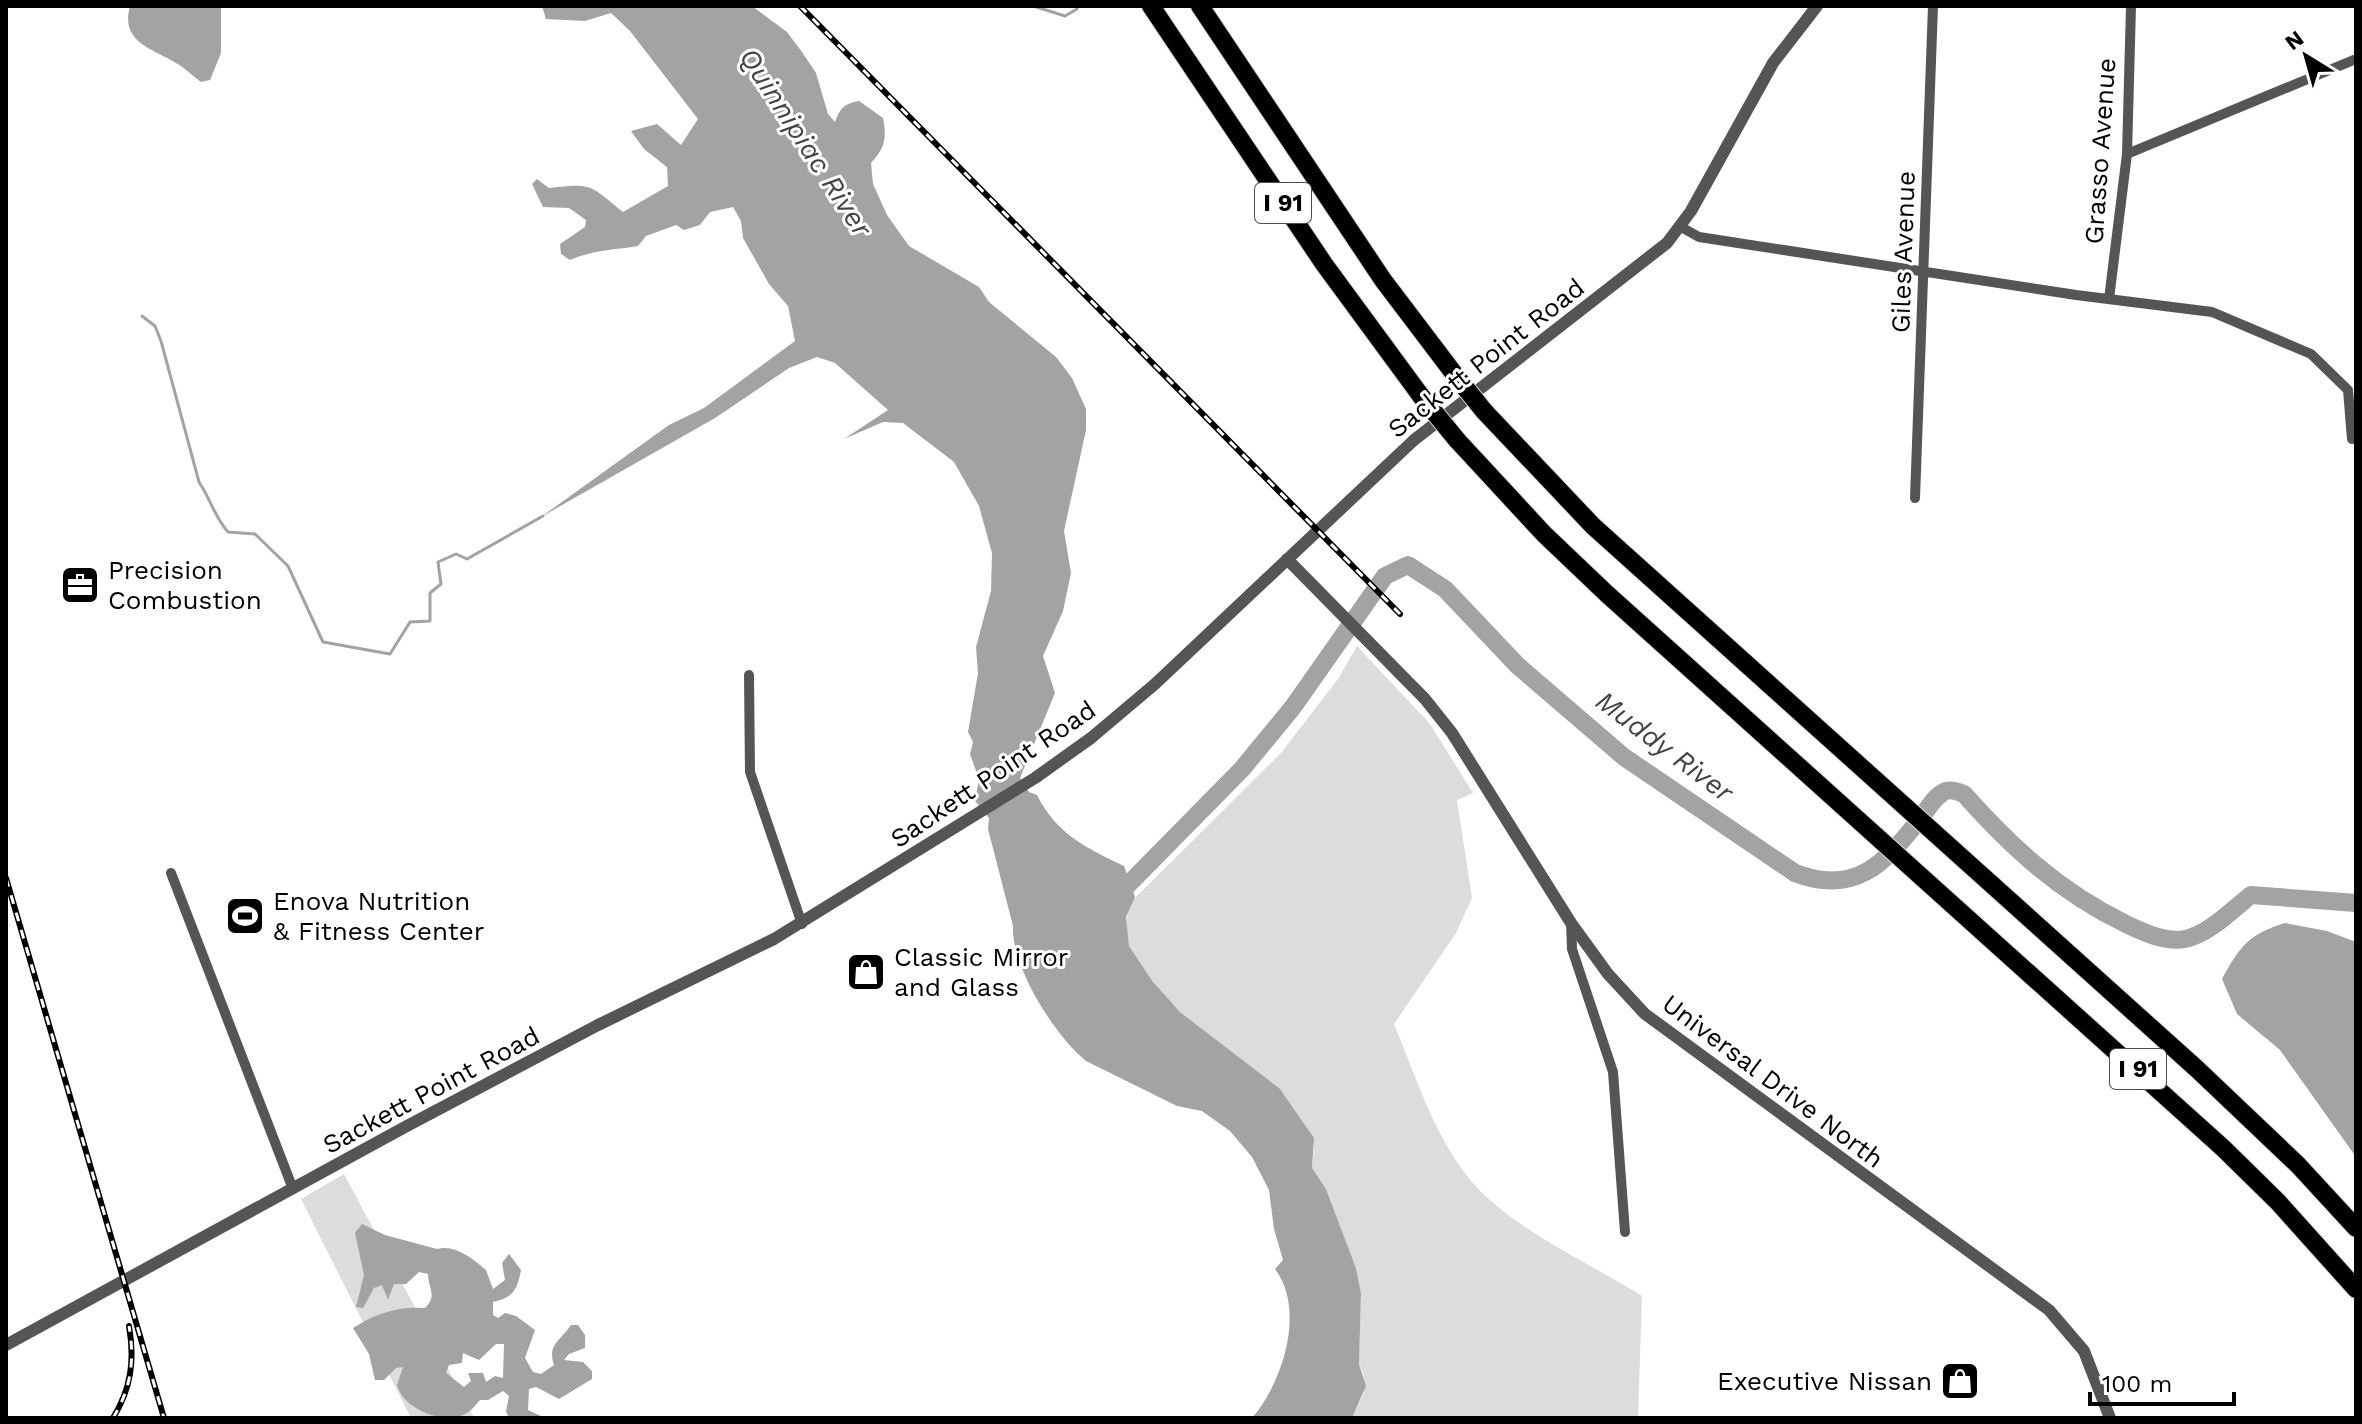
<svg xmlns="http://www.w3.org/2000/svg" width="2362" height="1424" font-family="'Work Sans',sans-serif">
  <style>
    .green { fill: #dcdcdc }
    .water { fill: #a3a3a3; fill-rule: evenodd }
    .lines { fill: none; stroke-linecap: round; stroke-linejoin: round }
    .stream { stroke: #a3a3a3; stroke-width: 3 }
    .river { stroke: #a3a3a3; stroke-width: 18 }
    .motorway-casing { stroke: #dbdbdb; stroke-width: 20 }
    .minor { stroke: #555; stroke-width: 10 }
    .tertiary { stroke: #555; stroke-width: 12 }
    .motorway { stroke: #000; stroke-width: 18 }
    .rail-casing { stroke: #000; stroke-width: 6 }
    .rail { stroke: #fff; stroke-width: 3; stroke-dasharray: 9; stroke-linecap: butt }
    .motorway-bridge-casing { stroke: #dbdbdb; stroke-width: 20; stroke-linecap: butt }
    .motorway-bridge { stroke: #000; stroke-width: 18 }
    .labels { text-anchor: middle; stroke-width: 6; stroke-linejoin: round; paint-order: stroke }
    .shield { fill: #fff; stroke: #4c4c4c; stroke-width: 2 }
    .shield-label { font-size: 24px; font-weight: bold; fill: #000 }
    .street-label { font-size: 26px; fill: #000; stroke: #fff }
    .poi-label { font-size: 26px; fill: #000; stroke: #fff; text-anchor: start }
    .water-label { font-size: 28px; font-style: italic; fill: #444; stroke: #fff }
  </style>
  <rect width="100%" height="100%" fill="#fff"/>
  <path class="green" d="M 1357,646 L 1430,724 L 1473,793 L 1457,800 L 1472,898 L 1456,933 L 1394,1024 C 1419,1084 1440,1157 1491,1201 C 1533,1238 1594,1266 1642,1296 L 1638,1418 L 1352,1418 L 1364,1393 L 1364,1376 L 1359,1364 L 1361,1293 L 1356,1268 L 1326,1189 L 1312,1168 L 1314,1148 L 1309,1131 L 1282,1092 L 1180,1012 L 1157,988 L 1129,946 L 1126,924 L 1129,905 L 1138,895 L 1281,753 L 1338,679 Z
    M 344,1174 L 474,1418 L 411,1418 L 301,1199 Z"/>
  <path class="water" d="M 130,6 L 221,6 L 221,53 L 210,80 L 201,82 C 193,76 185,68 176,63 C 151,48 120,42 130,6 Z
    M 542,6 L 752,6 L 787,32 L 802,52 L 816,73 L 828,114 L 835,122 C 840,109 843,104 859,101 L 883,118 C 887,138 885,148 871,163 L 873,184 L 887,215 L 909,246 L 979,287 L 989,302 L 1056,357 L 1072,378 L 1086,409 L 1086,430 L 1064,531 L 1071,573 L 1063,611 L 1043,656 L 1055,693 L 1020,778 L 1029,792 L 1037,795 C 1057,835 1087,848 1124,866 L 1135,897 L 1126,917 L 1129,946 L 1153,982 L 1180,1012 L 1280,1089 L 1314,1138 L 1312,1168 L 1326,1189 L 1356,1268 L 1361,1293 L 1359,1364 L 1366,1386 L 1352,1418 L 1252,1418 C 1283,1382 1306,1310 1275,1269 L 1283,1260 L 1274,1229 L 1269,1190 L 1252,1157 L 1230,1131 L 1202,1111 L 1177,1106 L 1086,1061 C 1055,1036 1011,967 1013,926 L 988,829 L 989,818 L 975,801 L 979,779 L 970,754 L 973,742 L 968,732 L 978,673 L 976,647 L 991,591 L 992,553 L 979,506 L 954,462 L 903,423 L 883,422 L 844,439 L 888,410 L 835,363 L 817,357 L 789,368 L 715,418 L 541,517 L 669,425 L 704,408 L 795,341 L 788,306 L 769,284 L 743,238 L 741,221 L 733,207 L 710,212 L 700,225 L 684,230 L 676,225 L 646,236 L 638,246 C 613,250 593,250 570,260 L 561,254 L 560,244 L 585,227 L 586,220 L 569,208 L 543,207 L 532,184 L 537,179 L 549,188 C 592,183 589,184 623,212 L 668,186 L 667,167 L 644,149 L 631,131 L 657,124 L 681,145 L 698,119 L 630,31 L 611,13 L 585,21 L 546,19 Z
    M 2285,923 L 2327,931 L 2356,942 L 2356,1157 L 2280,1050 L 2237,1014 L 2222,979 C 2240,946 2249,934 2285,923 Z
    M 362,1224 L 385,1235 L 437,1249 C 455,1244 473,1259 486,1270 L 493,1289 L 505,1280 L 502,1263 L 509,1254 L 521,1270 C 517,1291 513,1297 493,1302 L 493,1315 L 498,1318 L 505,1313 L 516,1316 L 535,1330 L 525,1358 L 533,1372 L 541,1374 L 554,1365 C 547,1345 560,1341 571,1325 L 578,1325 L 585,1335 L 585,1348 L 569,1354 L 564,1360 L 583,1362 L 592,1371 L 592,1379 L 559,1399 L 536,1387 L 529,1389 L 528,1410 L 545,1418 L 509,1418 L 506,1411 L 509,1396 L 503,1391 L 488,1400 L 480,1400 C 473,1408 470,1413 460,1416 C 442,1423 404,1410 397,1385 L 403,1367 L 396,1368 L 384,1380 L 375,1380 L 369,1354 L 353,1328 C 376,1313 399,1306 425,1308 C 438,1295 428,1289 428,1274 L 419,1272 L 406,1284 L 394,1284 L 388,1300 L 382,1285 L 374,1288 L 363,1308 L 356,1307 L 364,1275 L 355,1233 ZM 496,1344 L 504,1344 L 503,1378 L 495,1376 L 486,1382 L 483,1373 L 468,1373 L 471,1381 L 464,1387 L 446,1373 L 449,1365 L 462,1363 L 463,1353 L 479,1360 Z"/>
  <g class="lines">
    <path class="stream" d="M 1033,6 L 1065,16 L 1077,9 L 1076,6
      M 142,316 L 155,326 L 161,341 L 199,482 C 211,500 214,516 228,532 L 255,534 L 288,566 L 323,642 L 390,654 L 410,622 L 430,621 L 430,593 L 441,584 L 438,562 L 456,554 L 467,559 L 543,516"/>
    <path class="river" d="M 1115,898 L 1242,769 L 1293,707 L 1385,576 L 1408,565 L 1445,589 L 1518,666 L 1624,757 L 1795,873 C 1855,896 1884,864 1920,819 C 1927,810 1935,795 1946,791 C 1951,789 1959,792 1964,794 C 2012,848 2060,892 2126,924 C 2143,932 2166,943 2185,939 C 2209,934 2232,910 2251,895 L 2356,903"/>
    <defs>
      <path id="motorway" d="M 1151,6 L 1324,264 L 1421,396
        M 1200,6 L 1383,280 L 1455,375
        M 1484,411 L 1593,526 L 2197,1069 L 2298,1165 L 2356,1228
        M 1457,440 L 1544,534 L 1607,594 L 2223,1148 L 2278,1202 L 2356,1289"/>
    </defs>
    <use href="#motorway" class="motorway-casing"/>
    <path class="minor" d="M 2127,154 L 2356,59
      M 1681,227 L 1699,237 L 2076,295 L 2212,312 L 2311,354 L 2348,390 L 2352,439
      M 2109,299 L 2127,154 L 2131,6
      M 1915,498 L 1933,6
      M 749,675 L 750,772 L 802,924
      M 171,873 L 293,1189
      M 1571,923 L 1572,949 L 1613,1072 L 1625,1232"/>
    <path class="tertiary" d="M 1287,559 L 1425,699 L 1452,733 L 1571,923 L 1608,974 L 1645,1014 L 2049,1310 L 2084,1351 L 2110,1418
      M 6,1345 L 405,1127 L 598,1025 L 774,939 L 1035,778 L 1091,738 L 1155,684 L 1414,440 L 1667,243 L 1691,211 L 1773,63 L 1817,6"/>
    <use href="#motorway" class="motorway"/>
    <defs>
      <path id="rail" d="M 800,6 L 1400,614
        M 6,878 L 164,1418
        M 113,1418 C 131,1389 135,1360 129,1326"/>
    </defs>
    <use href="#rail" class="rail-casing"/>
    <use href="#rail" class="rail"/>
    <defs>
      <path id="motorway-bridge" d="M 1455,375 L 1484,411
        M 1421,396 L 1457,440"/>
    </defs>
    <use href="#motorway-bridge" class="motorway-bridge-casing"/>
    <use href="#motorway-bridge" class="motorway-bridge"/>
  </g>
  <defs>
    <symbol id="office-square" viewBox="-11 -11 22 22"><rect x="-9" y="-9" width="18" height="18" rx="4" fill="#000" stroke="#fff"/><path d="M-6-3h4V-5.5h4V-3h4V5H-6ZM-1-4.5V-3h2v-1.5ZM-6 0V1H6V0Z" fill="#fff"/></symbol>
    <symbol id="stadium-square" viewBox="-11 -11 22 22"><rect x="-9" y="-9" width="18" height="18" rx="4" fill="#000" stroke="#fff"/><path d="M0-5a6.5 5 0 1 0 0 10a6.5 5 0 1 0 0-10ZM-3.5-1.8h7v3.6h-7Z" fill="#fff"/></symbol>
    <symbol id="shop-square" viewBox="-11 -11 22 22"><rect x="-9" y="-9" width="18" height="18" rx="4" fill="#000" stroke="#fff"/><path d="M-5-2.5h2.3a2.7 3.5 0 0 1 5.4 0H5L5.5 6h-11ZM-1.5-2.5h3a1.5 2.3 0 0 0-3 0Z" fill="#fff"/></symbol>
  </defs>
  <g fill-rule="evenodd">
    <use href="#office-square" x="58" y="563" width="44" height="44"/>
    <use href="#stadium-square" x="223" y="894" width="44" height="44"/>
    <use href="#shop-square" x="844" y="950" width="44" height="44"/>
    <use href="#shop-square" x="1938" y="1359" width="44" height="44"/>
  </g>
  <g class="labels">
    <g class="shield">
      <rect x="1255" y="183" width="56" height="40" rx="6"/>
      <rect x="2110" y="1049" width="56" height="40" rx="6"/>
    </g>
    <g class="shield-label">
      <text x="1283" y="211">I 91</text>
      <text x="2138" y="1077">I 91</text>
    </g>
    <g class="street-label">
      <text transform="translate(2100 151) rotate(-86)" y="9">Grasso Avenue</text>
      <text transform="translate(1903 252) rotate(-88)" y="9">Giles Avenue</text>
      <text transform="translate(1486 358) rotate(-38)" y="9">Sackett Point Road</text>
      <text transform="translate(993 774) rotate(-34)" y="9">Sackett Point Road</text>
      <text transform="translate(1773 1081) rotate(37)" y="9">Universal Drive North</text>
      <text transform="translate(431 1090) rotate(-28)" y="9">Sackett Point Road</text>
    </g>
    <g class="poi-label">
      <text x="108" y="579">Precision<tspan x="108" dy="30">Combustion</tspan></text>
      <text x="273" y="910">Enova Nutrition<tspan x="273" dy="30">&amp; Fitness Center</tspan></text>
      <text x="894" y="966">Classic Mirror<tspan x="894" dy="30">and Glass</tspan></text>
      <text x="1932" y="1390" text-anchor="end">Executive Nissan</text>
    </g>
    <g class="water-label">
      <text transform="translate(806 142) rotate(57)" y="10">Quinnipiac River</text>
      <text transform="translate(1665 746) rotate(37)" y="10">Muddy River</text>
    </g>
  </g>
  <rect width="2362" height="1424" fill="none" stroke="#000000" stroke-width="16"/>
  <g transform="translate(2306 56) rotate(323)" stroke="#ffffff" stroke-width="6" paint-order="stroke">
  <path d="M0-6L14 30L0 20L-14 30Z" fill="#000000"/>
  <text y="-12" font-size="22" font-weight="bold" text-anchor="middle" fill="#000000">N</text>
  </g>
  <path d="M2090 1392v12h144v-12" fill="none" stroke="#000000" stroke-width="4"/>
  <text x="2102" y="1392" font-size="24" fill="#000000" stroke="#ffffff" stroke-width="6" paint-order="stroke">100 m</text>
</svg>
